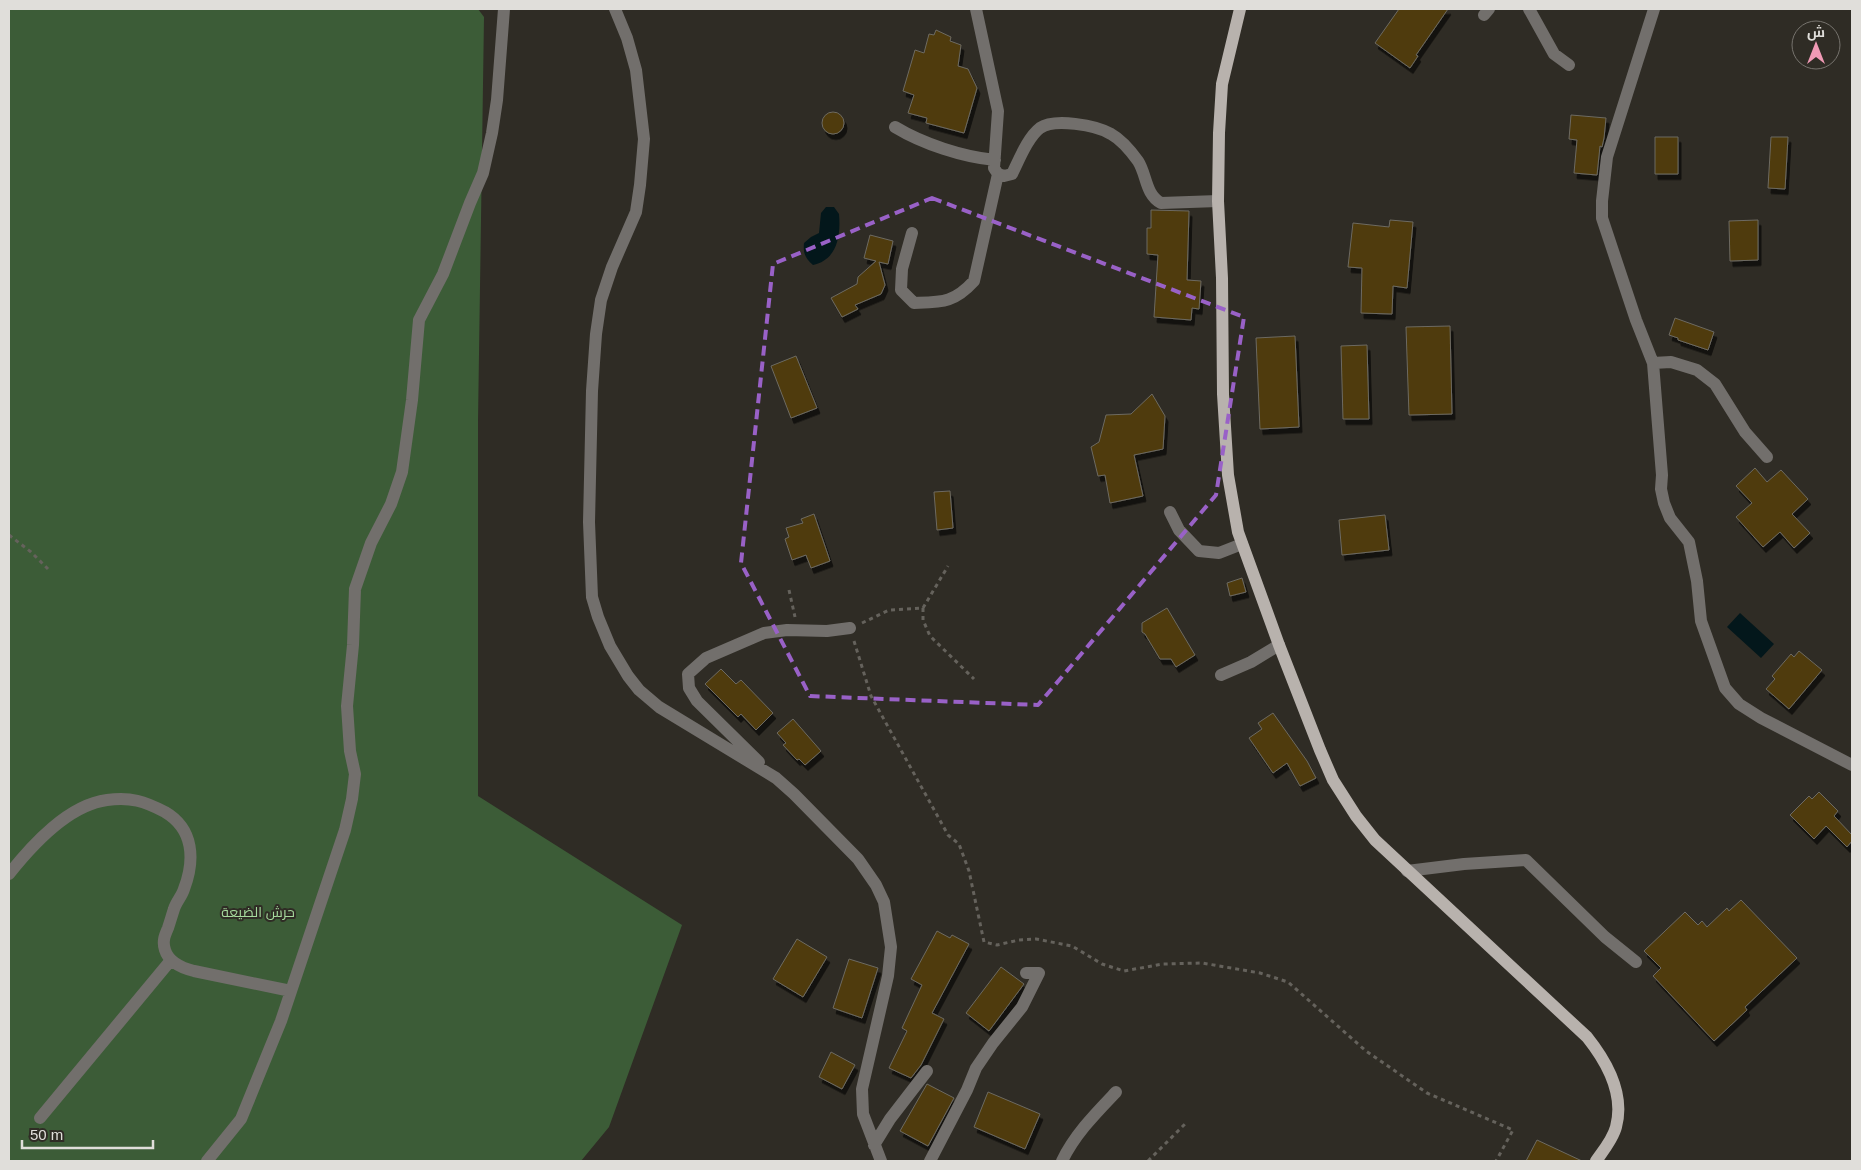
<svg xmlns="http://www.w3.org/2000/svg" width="1861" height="1170" font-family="Helvetica,Cairo,sans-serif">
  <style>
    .forest { fill: #3c5c37 }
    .water { fill: #03171b }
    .building { fill: #4f3b09; stroke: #6d6a62; filter: url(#shadow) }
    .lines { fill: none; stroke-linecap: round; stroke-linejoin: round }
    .path { stroke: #65625c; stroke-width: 3; stroke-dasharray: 4 4; stroke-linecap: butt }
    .minor { stroke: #726f6c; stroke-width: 12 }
    .major { stroke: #b8b2ad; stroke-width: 12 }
    .marked { fill: none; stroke: #9961c7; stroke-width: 4; stroke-dasharray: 10 6; stroke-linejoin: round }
    .labels { text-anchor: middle; stroke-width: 4; stroke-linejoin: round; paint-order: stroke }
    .park-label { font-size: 14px; fill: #a6da9d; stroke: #2f2c25 }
  </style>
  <defs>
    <filter id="shadow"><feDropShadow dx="3" dy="5.5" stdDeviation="0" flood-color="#0009"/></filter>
  </defs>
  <rect width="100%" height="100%" fill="#2f2c25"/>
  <path class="forest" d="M 9,9 L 478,9 L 484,17 L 478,422 L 478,796 L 682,925 L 609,1127 L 581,1161 L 9,1161 Z"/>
  <path class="water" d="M 826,207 L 834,207 L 839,214 C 841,236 837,260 813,265 C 805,258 803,253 804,243 L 811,237 L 819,233 L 821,213 Z
    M 1740,613 L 1774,644 L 1761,658 L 1727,627 Z"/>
  <path class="building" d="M 1399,9 L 1448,9 L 1416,55 L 1418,56 L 1410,68 L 1375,43 Z
    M 936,30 L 951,37 L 950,41 L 961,45 L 958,66 L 968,69 L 977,88 L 964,133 L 926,123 L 927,118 L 908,113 L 914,95 L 903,91 L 915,50 L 924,53 L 929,34 L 934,35 Z
    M822 123a11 11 0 1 1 22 0a11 11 0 1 1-22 0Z
    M 1571,115 L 1606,118 L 1604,138 L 1602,147 L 1600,146 L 1597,175 L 1574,173 L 1577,140 L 1569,139 Z
    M 1655,137 L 1678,137 L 1678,174 L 1655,174 Z
    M 1771,137 L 1788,137 L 1785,189 L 1768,188 Z
    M 1151,210 L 1189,211 L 1187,280 L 1201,281 L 1199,309 L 1192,308 L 1191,320 L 1154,317 L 1158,255 L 1147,254 L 1147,228 L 1151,228 Z
    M 1390,220 L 1413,222 L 1407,288 L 1393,286 L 1392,314 L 1361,313 L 1362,268 L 1348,267 L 1353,223 L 1389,227 Z
    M 1758,220 L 1758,260 L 1730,261 L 1729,221 Z
    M 870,235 L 893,241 L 888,264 L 879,262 L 885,285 L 881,294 L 855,305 L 858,309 L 842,317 L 831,298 L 857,284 L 858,277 L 876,261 L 864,258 Z
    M 1675,318 L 1714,332 L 1708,350 L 1678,340 L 1678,338 L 1669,335 Z
    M 1450,326 L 1452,414 L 1409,415 L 1406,327 Z
    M 1295,336 L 1299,427 L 1260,429 L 1256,338 Z
    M 1367,345 L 1369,419 L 1343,419 L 1341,346 Z
    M 796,356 L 817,408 L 791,418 L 771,366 Z
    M 1152,394 L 1165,416 L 1163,449 L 1134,455 L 1143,496 L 1110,503 L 1105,475 L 1098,476 L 1091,447 L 1099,442 L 1106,415 L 1131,414 Z
    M 1755,468 L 1767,482 L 1781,470 L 1808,499 L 1792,514 L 1810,533 L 1794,548 L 1780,532 L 1763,547 L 1736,517 L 1752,503 L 1736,486 Z
    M 950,491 L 953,528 L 937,530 L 934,492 Z
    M 814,514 L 830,561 L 811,568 L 806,555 L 792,560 L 785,539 L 789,537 L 786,528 L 803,523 L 801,519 Z
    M 1385,515 L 1389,550 L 1342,555 L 1339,520 Z
    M 1242,578 L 1246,592 L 1230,596 L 1227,583 Z
    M 1167,608 L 1195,655 L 1176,667 L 1171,659 L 1160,659 L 1145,634 L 1142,632 L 1142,623 Z
    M 1799,651 L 1822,670 L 1789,709 L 1766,689 L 1775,679 L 1772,676 L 1791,654 L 1794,657 Z
    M 721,669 L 736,684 L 741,680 L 773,713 L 756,730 L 741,714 L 738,717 L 705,684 Z
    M 1273,713 L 1307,761 L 1316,778 L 1300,786 L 1287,763 L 1273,773 L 1249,738 L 1262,729 L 1258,723 Z
    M 793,719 L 821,751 L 805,765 L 799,759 L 797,760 L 783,745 L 786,743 L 777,733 Z
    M 1819,792 L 1838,811 L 1834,816 L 1852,835 L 1852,841 L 1847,847 L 1826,826 L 1814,839 L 1790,815 L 1809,796 L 1812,799 Z
    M 1741,900 L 1797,958 L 1745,1007 L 1747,1010 L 1714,1041 L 1653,976 L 1661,968 L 1644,951 L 1685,912 L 1698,925 L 1702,921 L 1707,927 L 1727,908 L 1729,911 Z
    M 937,931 L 950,938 L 952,935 L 969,944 L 932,1013 L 944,1019 L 921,1065 L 911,1078 L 889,1068 L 907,1031 L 902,1028 L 922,985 L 911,979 Z
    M 797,939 L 827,957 L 803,997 L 773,979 Z
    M 849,959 L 878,968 L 862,1018 L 833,1008 Z
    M 1001,967 L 1024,984 L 989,1031 L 966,1013 Z
    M 831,1052 L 855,1065 L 842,1089 L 819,1077 Z
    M 927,1084 L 954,1098 L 928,1146 L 900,1131 Z
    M 988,1092 L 1040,1114 L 1025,1149 L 974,1127 Z
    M 1537,1140 L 1582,1161 L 1526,1161 Z"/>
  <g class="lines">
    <path class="path" d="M 9,535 L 31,552 L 48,569
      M 789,590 L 795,617
      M 923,608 L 923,620 L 930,636 L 974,679
      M 862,623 L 889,610 L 923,608 L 948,566
      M 854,641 L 871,696 L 948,835 L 959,844 L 969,871 L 984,942 L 997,945 L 1019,940 L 1036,939 L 1072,946 L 1102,964 L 1124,971 L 1163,964 L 1202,963 L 1260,973 L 1288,982 L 1366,1051 L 1427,1093 L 1513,1130 L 1496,1161
      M 1148,1161 L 1185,1124"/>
    <path class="minor" d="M 615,9 L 627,38 L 636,70 L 644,139 L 640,185 L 636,212 L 612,267 L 601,300 L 596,334 L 592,391 L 589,522 L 592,597 L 598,617 L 610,646 L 628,676 L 639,690 L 659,707 L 776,778 L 794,794 L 858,859 L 876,885 L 884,902 L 891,947 L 888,976 L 862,1089 L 863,1114 L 881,1161
      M 976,9 L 998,111 L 994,168 L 998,174 L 1004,176 L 1012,174 C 1019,160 1028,137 1040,128 C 1054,118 1096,125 1111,134 C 1122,140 1130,150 1138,161 C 1147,175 1145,194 1161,203 L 1218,201
      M 1529,9 L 1554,54 L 1569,65
      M 1654,9 L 1607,157 L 1602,201 L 1602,218 L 1636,320 L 1653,363 L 1662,475 L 1661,489 L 1664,503 L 1670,518 L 1689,542 L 1697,581 L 1701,621 L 1725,688 L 1739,704 L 1761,718 L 1852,765
      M 1484,15 L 1489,9
      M 895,127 C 923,144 963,157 995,160
      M 912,233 L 902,269 L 901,290 L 914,303 C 942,302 954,303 974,281 L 998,174
      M 1653,363 L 1671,362 L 1697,370 L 1715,384 L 1745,432 L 1767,457
      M 1170,512 L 1179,530 L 1199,551 L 1219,553 L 1242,544
      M 1221,675 L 1251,662 L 1279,645
      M 759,762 L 697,701 L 689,688 L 688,674 L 706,658 L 764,633 L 787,630 L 827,631 L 850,628
      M 1407,871 L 1464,864 L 1526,860 L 1605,937 L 1636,962
      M 9,874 C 32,845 68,805 107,800 C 131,797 144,801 165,812 C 194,829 195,860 184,889 C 182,896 176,902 174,909 C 172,915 170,922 168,928 C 165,935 162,941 165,950 C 169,963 182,968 194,971 L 291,991
      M 40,1118 L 171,960
      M 874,1145 L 890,1119 L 927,1071
      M 207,1161 L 241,1119 L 281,1021 L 345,830 L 352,799 L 355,774 L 350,751 L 347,706 L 353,645 L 355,589 L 371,543 L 391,504 L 402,472 L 412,400 L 419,320 L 443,274 L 470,203 L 483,173 L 492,133 L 497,100 L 504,9
      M 930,1161 L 967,1090 L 976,1068 L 993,1043 L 1022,1007 L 1039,973 L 1026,973
      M 1062,1161 C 1075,1134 1096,1113 1116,1092"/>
    <path class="major" d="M 1240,9 L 1222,84 L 1219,133 L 1218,201 L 1222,278 L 1223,394 L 1228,475 L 1238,532 L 1279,645 L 1320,750 L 1333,780 L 1356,816 L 1375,840 L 1587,1037 C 1607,1062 1625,1094 1616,1127 C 1613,1139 1603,1151 1596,1161"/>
  </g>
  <path class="marked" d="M 932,198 L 1244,317 L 1216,495 L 1038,705 L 810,696 L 741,563 L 773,264 Z"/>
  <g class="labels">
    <g class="park-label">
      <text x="258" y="917">حرش الضيعة</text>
    </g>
  </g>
  <rect width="1861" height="1170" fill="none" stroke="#e0deda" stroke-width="20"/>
  <g transform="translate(1816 45)"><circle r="24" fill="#2f2c25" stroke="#76736d"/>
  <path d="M0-4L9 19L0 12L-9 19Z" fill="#f09ab5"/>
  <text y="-8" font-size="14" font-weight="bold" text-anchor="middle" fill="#e0deda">ش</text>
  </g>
  <path d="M22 1140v8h131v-8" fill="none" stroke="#e0deda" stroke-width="2.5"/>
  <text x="30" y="1140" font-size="15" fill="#e0deda" stroke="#2f2c25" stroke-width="4" paint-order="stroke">50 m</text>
</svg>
